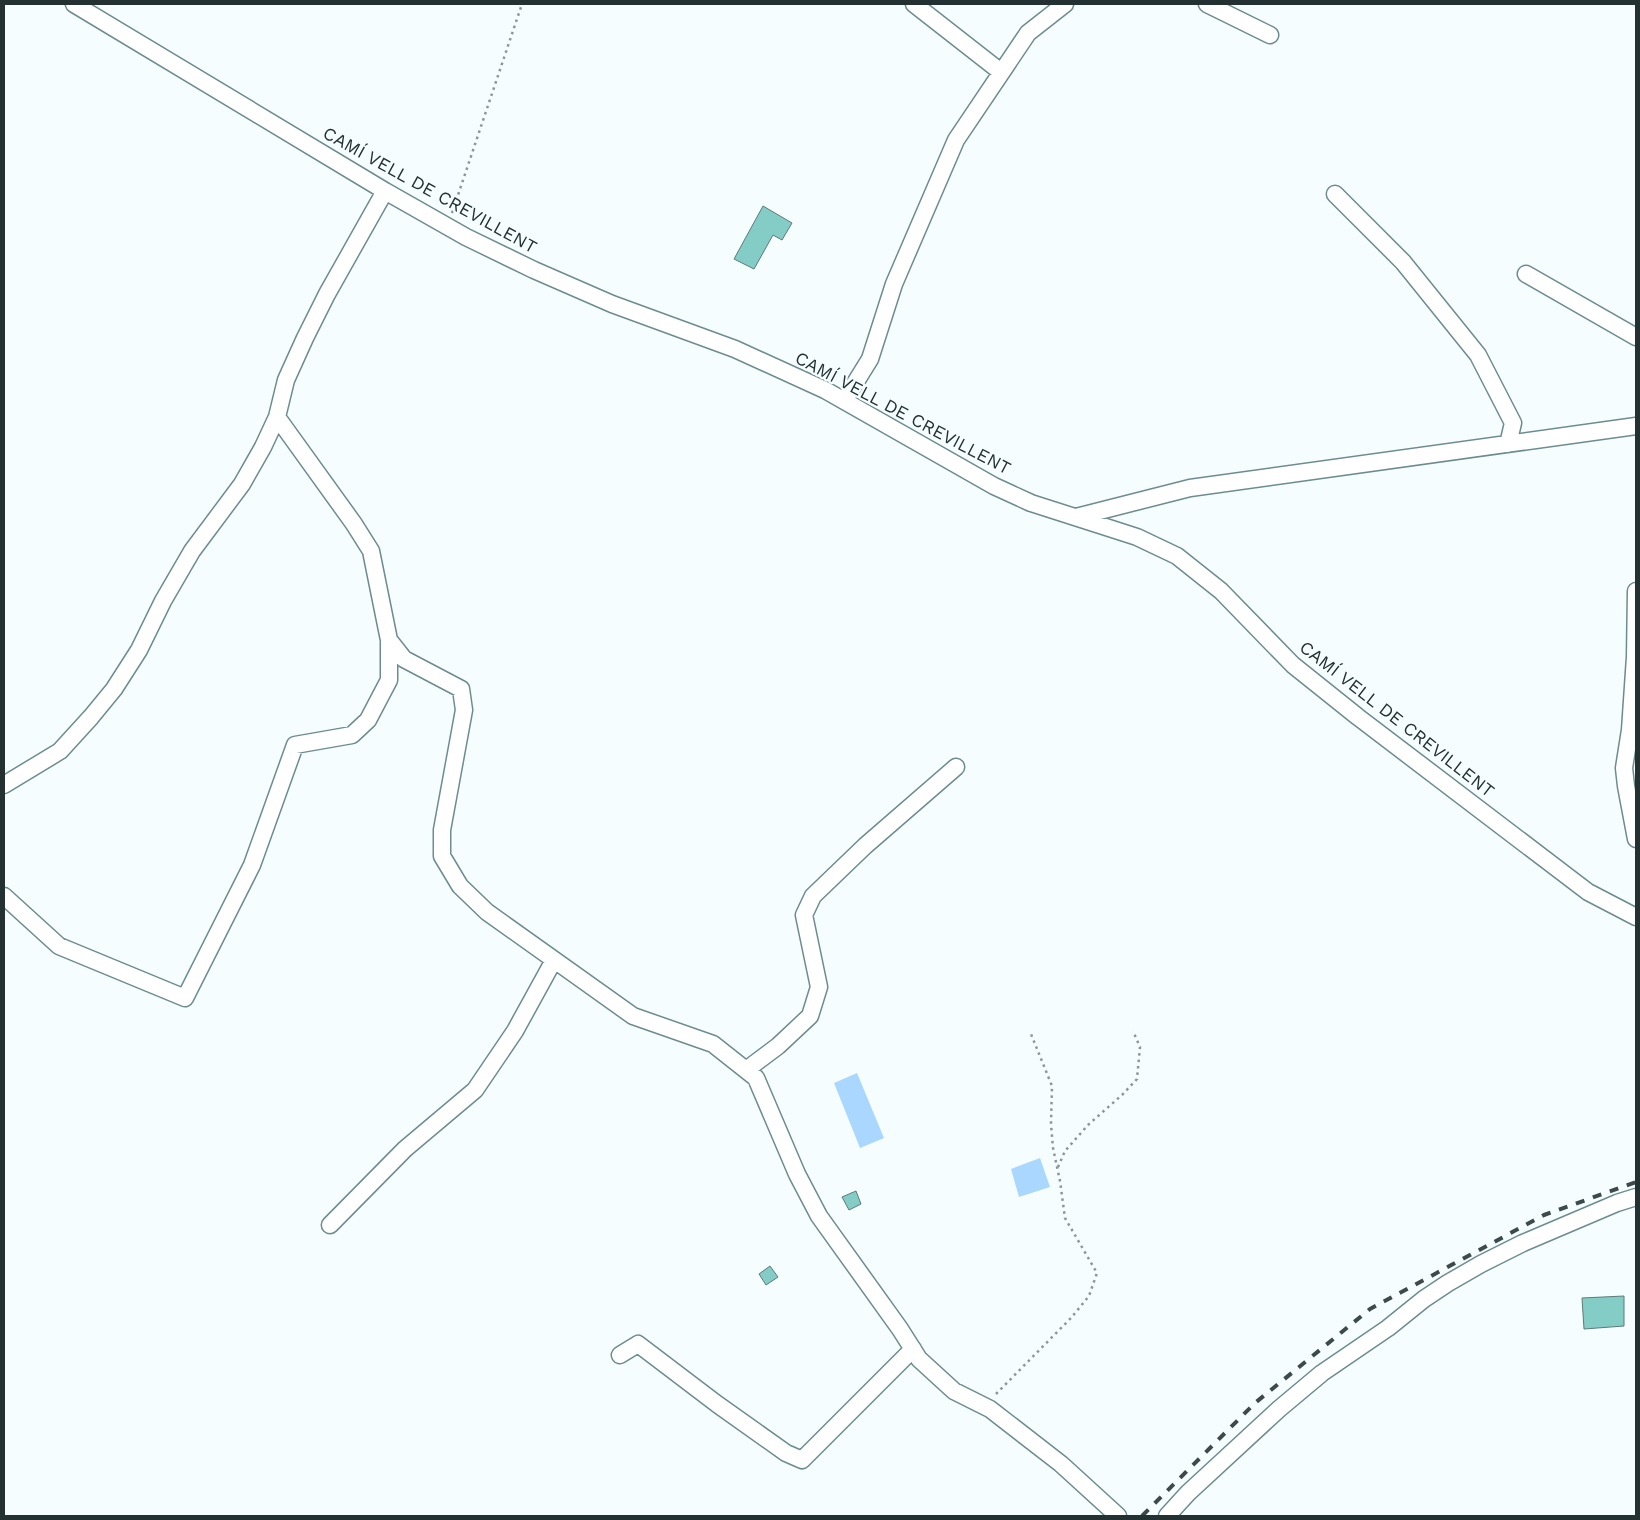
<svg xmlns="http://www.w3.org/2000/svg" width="1640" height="1520" font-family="'Work Sans',sans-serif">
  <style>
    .water { fill: #a9d7ff }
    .building { fill: #84cdc6; stroke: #5b7b78 }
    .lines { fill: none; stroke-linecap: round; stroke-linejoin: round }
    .street-casing { stroke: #6c8c91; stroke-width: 19 }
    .path { stroke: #8c9698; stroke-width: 2.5; stroke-dasharray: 2.5 4; stroke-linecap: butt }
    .street { stroke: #fff; stroke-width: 16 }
    .rail { stroke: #3c4a4b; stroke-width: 4; stroke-dasharray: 9 9; stroke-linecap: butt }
    .labels { text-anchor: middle; stroke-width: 4.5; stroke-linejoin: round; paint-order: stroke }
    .street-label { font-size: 18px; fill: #233133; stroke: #f6fdfe }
  </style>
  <rect width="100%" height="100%" fill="#f6fdfe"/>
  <path class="water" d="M 857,1073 L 884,1138 L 860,1148 L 834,1083 Z
    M 1040,1158 L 1050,1187 L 1019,1197 L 1011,1169 Z"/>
  <path class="building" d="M 763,206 L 792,223 L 782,240 L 773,235 L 754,269 L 734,259 Z
    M 856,1191 L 861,1204 L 849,1210 L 842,1197 Z
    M 770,1266 L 778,1277 L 766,1285 L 759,1274 Z
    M 1624,1296 L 1624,1326 L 1584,1329 L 1582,1298 Z"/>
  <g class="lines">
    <defs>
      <path id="street" d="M 74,4 L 385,191 L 466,237 L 534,270 L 612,304 L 735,349 L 825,390 L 994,486 L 1031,503 L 1137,537 L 1177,556 L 1221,591 L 1293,665 L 1358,717 L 1588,892 L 1636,917
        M 914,4 L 1001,72
        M 1207,4 L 1270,35
        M 1335,194 L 1403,262 L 1478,355 L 1513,423 L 1508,444
        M 1526,274 L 1636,337
        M 844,401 L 870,359 L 894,284 L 956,140 L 1028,33 L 1065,4
        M 277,417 L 354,524 L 371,551 L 389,640 L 404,659 L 461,689 L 464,710 L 442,830 L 442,856 L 460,886 L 487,912 L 633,1016 L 713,1044 L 756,1078 L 797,1174 L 819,1216 L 900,1329 L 919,1359 L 954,1391 L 990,1409 L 1061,1464 L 1118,1516
        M 1076,517 L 1190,488 L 1636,426
        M 1636,591 L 1635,657 L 1630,730 L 1624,768 L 1626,786 L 1636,839
        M 4,785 L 60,751 L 91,717 L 114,689 L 139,650 L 163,601 L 192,551 L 242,484 L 263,447 L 277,417 L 286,380 L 305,338 L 327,294 L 385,191
        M 4,896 L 59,946 L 185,998 L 252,865 L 295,745 L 352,735 L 368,720 L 389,680 L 389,640
        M 746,1070 L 778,1046 L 810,1016 L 819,987 L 804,915 L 813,896 L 865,846 L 956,767
        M 330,1225 L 405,1149 L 475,1090 L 515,1031 L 554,960
        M 620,1355 L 638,1344 L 717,1404 L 786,1453 L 802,1460 L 913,1349
        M 1167,1516 L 1188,1493 L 1279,1409 L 1322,1373 L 1388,1328 L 1424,1299 L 1448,1283 L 1481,1264 L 1523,1243 L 1617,1203 L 1636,1197"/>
    </defs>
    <use href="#street" class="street-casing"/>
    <path class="path" d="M 452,213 L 522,4
      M 1058,1167 L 1065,1151 L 1088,1125 L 1123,1094 L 1137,1079 L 1140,1047 L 1133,1031
      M 996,1394 L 1071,1318 L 1089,1296 L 1097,1273 L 1065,1218 L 1060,1181 L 1053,1148 L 1051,1124 L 1052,1086 L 1031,1034"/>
    <use href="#street" class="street"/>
    <path class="rail" d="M 1142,1516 L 1255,1403 L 1370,1309 L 1544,1215 L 1636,1182"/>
  </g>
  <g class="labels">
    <g class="street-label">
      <text transform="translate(430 190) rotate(29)" y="6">CAMÍ VELL DE CREVILLENT</text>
      <text transform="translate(903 413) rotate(28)" y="6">CAMÍ VELL DE CREVILLENT</text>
      <text transform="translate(1397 719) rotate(38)" y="6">CAMÍ VELL DE CREVILLENT</text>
    </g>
  </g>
  <rect width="1640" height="1520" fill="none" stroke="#233133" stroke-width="10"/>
</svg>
